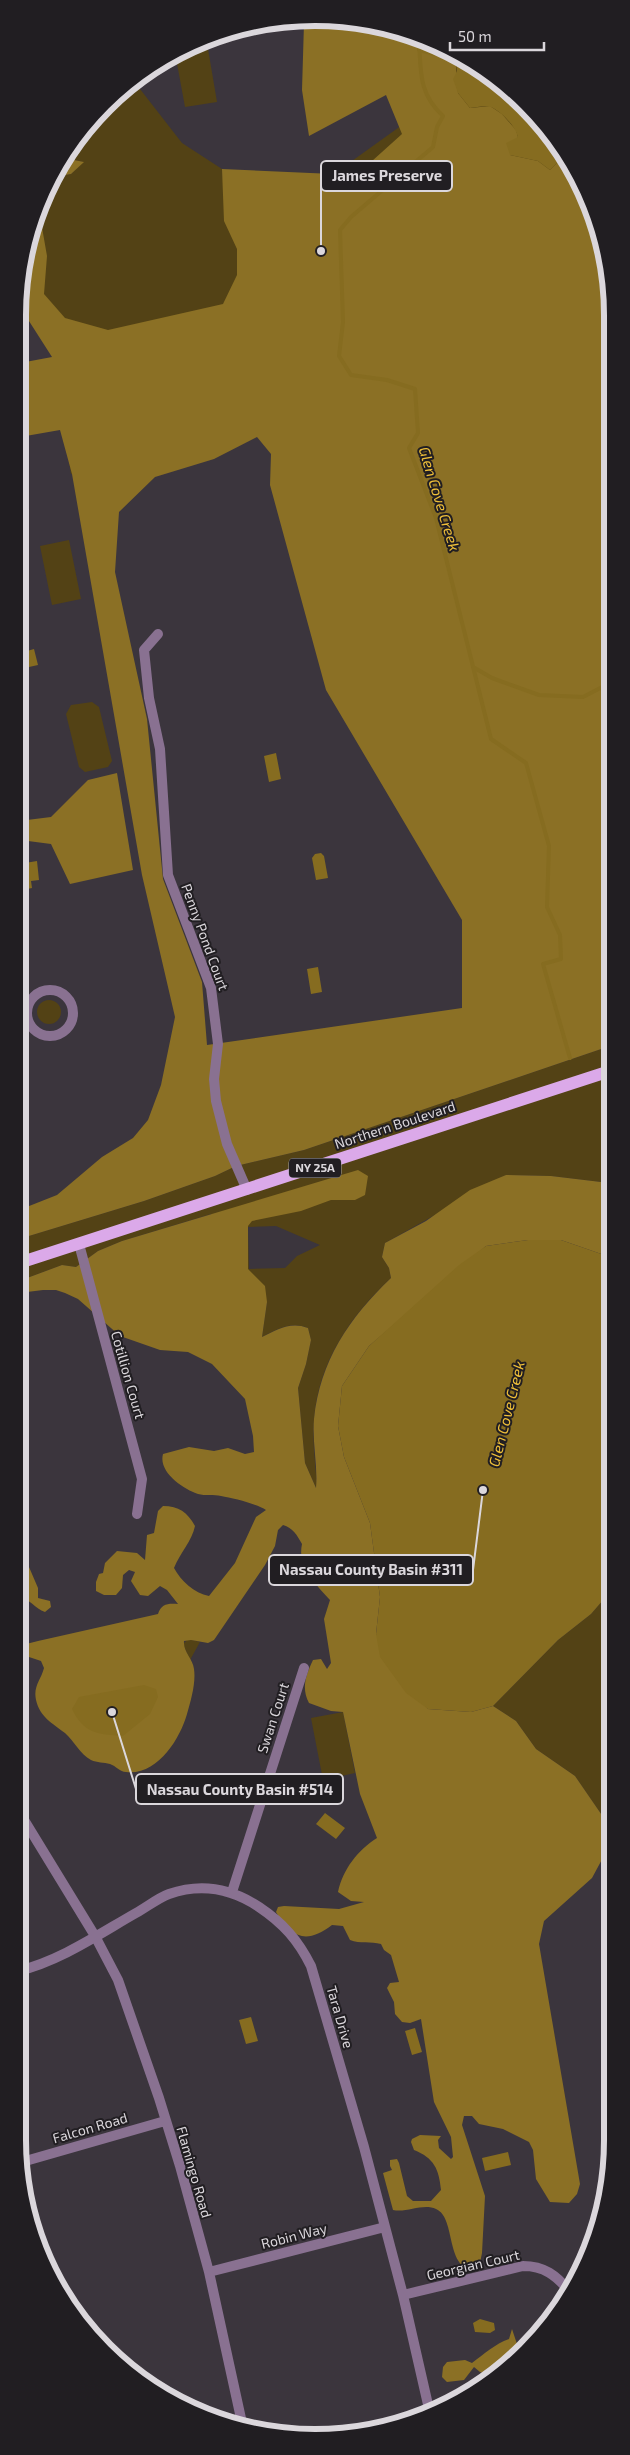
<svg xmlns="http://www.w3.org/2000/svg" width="630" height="2455" font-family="'Exo 2',sans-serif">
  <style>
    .green { fill: #534215; fill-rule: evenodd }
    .forest { fill: #8b7025; fill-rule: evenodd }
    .water { fill: #866c20 }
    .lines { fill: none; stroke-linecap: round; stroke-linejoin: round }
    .stream { stroke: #866c20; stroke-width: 4 }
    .street { stroke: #897191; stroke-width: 10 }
    .primary { stroke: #dba9e9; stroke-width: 12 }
    .labels { text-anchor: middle; stroke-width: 4; stroke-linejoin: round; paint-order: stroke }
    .shield { fill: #211e22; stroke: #a3a0a4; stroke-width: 1 }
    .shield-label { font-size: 12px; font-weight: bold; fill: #dbd7dc }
    .street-label { font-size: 14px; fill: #dbd7dc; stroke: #211e22 }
    .water-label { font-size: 15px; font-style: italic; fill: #eebf39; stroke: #211e22 }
    .rim { fill: none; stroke: #dbd7dc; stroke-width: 6 }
    .leader { fill: none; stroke: #dbd7dc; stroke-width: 2 }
    .callout-dot { fill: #dbd7dc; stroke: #211e22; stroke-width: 2 }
    .callout { fill: #211e22; stroke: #dbd7dc; stroke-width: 2 }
    .callout-label { font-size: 15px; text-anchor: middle; font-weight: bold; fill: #dbd7dc }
  </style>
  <rect width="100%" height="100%" fill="#3b353d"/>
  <path class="green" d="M 207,43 L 217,102 L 185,107 L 176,58 Z
    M 447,48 L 526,105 L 582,184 L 610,276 L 71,474 L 44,294 L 37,225 L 54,177 L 71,174 L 83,162 L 74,160 L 70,152 L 133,80 L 182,143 L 222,169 L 223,180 L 331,176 L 423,110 Z
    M 69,540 L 81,599 L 52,605 L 40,546 Z
    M 92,702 L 99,707 L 112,761 L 108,767 L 85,772 L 79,767 L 66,714 L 71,705 Z
    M37 1012a12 12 0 1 1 24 0a12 12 0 1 1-24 0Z
    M 610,1046 L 610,1187 L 601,1182 L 551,1176 L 506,1175 L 385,1243 L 382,1257 L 389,1268 L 391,1278 C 350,1316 318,1363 314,1420 C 312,1443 316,1467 317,1490 L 305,1463 L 298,1388 L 306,1364 L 311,1340 L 308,1328 C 291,1321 277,1329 262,1337 L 267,1302 L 239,1294 L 211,1214 L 122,1241 L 98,1251 L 76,1267 L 62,1265 L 19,1281 L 19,1239 L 144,1201 L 215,1176 L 236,1166 L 304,1150 ZM 276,1226 L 320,1245 L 297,1256 L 285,1268 L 249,1269 L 248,1227 Z
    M 608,1594 L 610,1823 L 608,1824 L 575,1776 L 536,1749 L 516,1721 L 493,1706 L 558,1640 L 591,1614 Z
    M 188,1639 L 200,1642 L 190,1660 L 183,1644 Z
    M 343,1712 L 355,1773 L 323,1780 L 311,1718 Z"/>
  <path class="forest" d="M 354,20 L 447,48 L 455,54 L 458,93 L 470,108 L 490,106 L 502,114 L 516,130 L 518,137 L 510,155 L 538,161 L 550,170 L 563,157 L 582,184 L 610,276 L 610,1046 L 304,1150 L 236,1166 L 215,1176 L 144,1201 L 19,1239 L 19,1210 L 57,1195 L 102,1157 L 133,1138 L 148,1120 L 161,1085 L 175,1017 L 142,875 L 72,474 L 60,430 L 20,437 L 20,363 L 52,357 L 20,307 L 20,276 L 40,216 L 47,256 L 44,294 L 65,318 L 108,330 L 223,304 L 237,275 L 237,249 L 224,221 L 222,169 L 333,174 L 352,179 L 402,134 L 386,95 L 309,136 L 302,90 L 304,23 ZM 257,437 L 271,454 L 270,485 L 326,690 L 462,920 L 462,1008 L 207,1045 L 202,982 L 163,879 L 147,719 L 115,572 L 119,512 L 155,477 L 214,459 Z
    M 70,152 L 74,160 L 84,162 L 71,174 L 54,177 L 58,166 Z
    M 117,773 L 133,870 L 70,884 L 51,844 L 28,841 L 19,845 L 19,821 L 51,817 L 88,780 Z
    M 358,1170 L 368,1176 L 365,1195 L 355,1200 L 331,1200 L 301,1211 L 252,1221 L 248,1226 L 248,1269 L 265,1286 L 267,1302 L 262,1337 C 277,1330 290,1321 308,1328 L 311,1340 L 306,1364 L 298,1388 L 305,1463 L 316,1488 C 318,1466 312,1442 314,1419 C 320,1361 349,1318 391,1278 L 389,1268 L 382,1257 L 385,1243 L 426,1221 L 470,1190 L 506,1175 L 551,1176 L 601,1182 L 610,1187 L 610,1257 L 561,1240 L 528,1240 L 486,1246 L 369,1346 L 342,1386 L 338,1426 L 344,1457 L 370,1523 L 380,1597 L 376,1634 L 428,1709 L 471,1712 L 493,1706 L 516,1721 L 536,1749 L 575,1776 L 608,1824 L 606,1852 L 592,1878 L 544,1921 L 539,1944 L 580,2184 L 577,2194 L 569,2203 L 550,2202 L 536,2179 L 533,2150 L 529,2142 L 503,2129 L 479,2124 L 472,2116 L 464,2116 L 462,2125 L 485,2196 L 482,2253 L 479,2268 L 477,2271 C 444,2271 457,2218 436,2209 C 423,2203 407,2213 393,2210 L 383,2173 L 392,2170 L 390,2166 L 390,2160 L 397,2159 L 399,2163 L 407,2196 L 413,2201 L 431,2201 L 441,2190 C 439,2169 434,2158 414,2150 L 411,2142 L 412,2139 L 420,2135 L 441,2136 L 438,2140 L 439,2148 L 451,2159 L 453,2157 L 451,2137 L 434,2102 L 421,2019 L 410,2023 L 402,2022 L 395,2014 L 394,2002 L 387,1988 L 390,1983 L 399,1982 L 391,1955 L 384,1950 L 381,1944 C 371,1941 360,1944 350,1940 L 343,1926 L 332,1925 C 307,1944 292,1939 276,1912 L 278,1907 L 284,1906 L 339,1909 L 364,1902 L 351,1901 L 338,1892 C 343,1869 358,1850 377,1838 L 360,1794 L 343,1712 L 331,1711 L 309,1703 C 301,1688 306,1675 313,1660 L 321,1659 L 327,1669 L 331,1663 L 324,1619 L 330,1600 C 315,1583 297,1568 302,1544 C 297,1535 293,1528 283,1525 L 278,1530 L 275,1546 L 265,1565 L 214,1640 L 208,1643 L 191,1640 L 184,1641 C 183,1652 193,1659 194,1669 C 196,1683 191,1700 187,1714 C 180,1739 157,1776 126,1772 C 120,1772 116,1766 110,1764 C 104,1762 97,1763 91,1760 C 80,1754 74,1741 65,1733 C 52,1723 40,1717 36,1700 C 33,1686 41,1680 44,1668 L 41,1661 L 29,1657 L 24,1648 L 26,1644 L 38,1641 L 158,1614 C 161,1604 168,1603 178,1604 L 167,1590 L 160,1586 L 148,1596 L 140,1595 L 131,1581 L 135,1572 L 129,1570 L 123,1575 L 122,1588 L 116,1595 L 104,1595 L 96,1591 L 96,1582 L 99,1574 L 103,1573 L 105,1563 L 117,1551 L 137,1553 L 145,1560 L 147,1535 L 154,1533 L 158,1511 L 163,1506 C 179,1506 187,1512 195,1526 C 192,1541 180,1553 174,1568 C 181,1581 194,1593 209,1596 L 235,1563 L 256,1517 L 266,1510 C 257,1504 233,1498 221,1496 C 214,1494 205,1496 198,1494 C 183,1489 158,1472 163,1454 L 189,1447 L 214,1451 L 228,1448 L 245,1454 L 254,1452 L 253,1436 L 245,1399 L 212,1364 L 188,1352 L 160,1350 L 120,1336 L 78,1299 L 65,1293 L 56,1290 L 43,1290 L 19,1293 L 19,1281 L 62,1265 L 76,1267 L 98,1251 L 122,1241 Z
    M 18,1531 L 23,1553 L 38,1588 L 38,1598 L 50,1601 L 51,1607 L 45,1612 C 35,1609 30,1598 18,1597 Z
    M 512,2329 L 519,2350 L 496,2376 L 494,2377 L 480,2372 L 474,2367 L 464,2380 L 447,2382 L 442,2377 L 443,2367 L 447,2362 L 465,2360 L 472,2363 C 484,2354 495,2344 509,2339 Z"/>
  <path class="water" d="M 455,54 L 526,105 L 563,157 L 550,170 L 538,161 L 510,155 L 506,143 L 518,137 C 515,126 502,112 491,107 C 486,105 476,107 470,108 L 458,93 L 453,79 L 457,71 Z
    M 34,649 L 38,665 L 20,669 L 20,653 Z
    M 276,753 L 281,779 L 269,782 L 264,756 Z
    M 315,854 L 321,853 L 324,856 L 328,878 L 316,880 L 312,858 Z
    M 37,861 L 39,880 L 31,881 L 32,888 L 27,889 L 25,863 Z
    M 318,967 L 322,992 L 311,994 L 307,969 Z
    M 528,1240 L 561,1240 L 610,1257 L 610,1592 L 591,1614 L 558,1640 L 493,1706 L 471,1712 L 428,1709 L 406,1693 L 380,1657 L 376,1634 L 380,1597 L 370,1523 L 344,1457 L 338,1426 L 342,1386 L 369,1346 L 459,1265 L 486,1246 Z
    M 144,1685 L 156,1689 L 158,1697 L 150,1714 L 123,1736 C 98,1734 84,1734 72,1709 L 79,1697 Z
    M 325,1813 L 345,1828 L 336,1839 L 316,1824 Z
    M 251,2017 L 258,2041 L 246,2044 L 239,2020 Z
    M 415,2028 L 422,2052 L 412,2055 L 405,2031 Z
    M 508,2152 L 511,2165 L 485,2171 L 482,2158 Z
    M 480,2319 L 494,2323 L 495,2330 L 490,2333 L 475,2332 L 473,2323 Z"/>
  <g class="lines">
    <path class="stream" d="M 419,40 C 421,71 418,93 443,116 L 437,127 L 433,147 L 351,217 L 340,230 L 343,322 L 339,356 L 351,375 L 387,380 L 415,389 L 418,433 L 409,448 L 436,518 L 491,739 L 526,763 L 549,846 L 547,907 L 560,935 L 561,959 L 543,964 L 570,1058
      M 419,50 L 456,59
      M 473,667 L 492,678 L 539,695 L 583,697 L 610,683"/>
    <path class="street" d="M 158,634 L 144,650 L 149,698 L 160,749 L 168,875 L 211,988 L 218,1044 L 214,1079 L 216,1101 L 227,1144 L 247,1190
      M27 1013a23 23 0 1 1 46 0a23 23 0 1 1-46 0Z
      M 79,1244 L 142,1479 L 137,1514
      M 18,1810 L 95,1936 L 118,1980 L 159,2098 L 180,2166 L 209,2272 L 242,2423
      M 232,1892 L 304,1668
      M 18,1971 C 60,1961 99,1934 136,1913 C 147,1907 158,1898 169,1894 C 201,1883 232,1889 259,1907 C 283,1923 298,1940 311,1966 L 364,2147 L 403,2295 L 429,2409
      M 22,2162 L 165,2121
      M 38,2244 L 42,2257
      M 209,2272 L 385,2227
      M 403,2295 L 523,2266 C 544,2266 556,2275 570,2292"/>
    <path class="primary" d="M 19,1263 L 610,1071"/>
  </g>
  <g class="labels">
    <rect class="shield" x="289" y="1158.5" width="52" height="19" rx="4"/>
    <g class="shield-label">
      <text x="315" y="1172">NY 25A</text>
    </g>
    <g class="street-label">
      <text transform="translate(205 937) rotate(70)" y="5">Penny Pond Court</text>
      <text transform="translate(395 1125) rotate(-18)" y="5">Northern Boulevard</text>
      <text transform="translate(128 1375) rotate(74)" y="5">Cotillion Court</text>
      <text transform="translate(273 1718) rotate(-72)" y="5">Swan Court</text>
      <text transform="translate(340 2017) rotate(74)" y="5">Tara Drive</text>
      <text transform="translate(90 2128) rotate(-16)" y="5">Falcon Road</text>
      <text transform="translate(194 2172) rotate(74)" y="5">Flamingo Road</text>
      <text transform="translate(294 2236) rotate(-14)" y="5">Robin Way</text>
      <text transform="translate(473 2265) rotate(-13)" y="5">Georgian Court</text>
    </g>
    <g class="water-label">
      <text transform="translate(439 499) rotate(73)" y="5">Glen Cove Creek</text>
      <text transform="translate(507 1414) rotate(-76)" y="5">Glen Cove Creek</text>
    </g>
  </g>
  <path d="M0 0H630V2455H0ZM315 26H315A289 289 0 0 1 604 315V2140A289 289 0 0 1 315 2429H315A289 289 0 0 1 26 2140V315A289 289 0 0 1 315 26Z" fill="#211e22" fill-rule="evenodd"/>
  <path class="rim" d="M315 26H315A289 289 0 0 1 604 315V2140A289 289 0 0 1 315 2429H315A289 289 0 0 1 26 2140V315A289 289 0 0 1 315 26Z"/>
  <path class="leader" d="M321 251L321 176M483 1490L473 1570M112 1712L136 1789"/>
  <g class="callout-dot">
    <circle cx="321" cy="251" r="5"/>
    <circle cx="483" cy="1490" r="5"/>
    <circle cx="112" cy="1712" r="5"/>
  </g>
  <g class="callout">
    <rect x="321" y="161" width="131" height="30" rx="5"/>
    <rect x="269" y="1555" width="204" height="30" rx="5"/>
    <rect x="136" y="1774" width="207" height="30" rx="5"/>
  </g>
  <g class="callout-label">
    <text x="387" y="181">James Preserve</text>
    <text x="371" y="1575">Nassau County Basin #311</text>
    <text x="240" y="1795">Nassau County Basin #514</text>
  </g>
  <path d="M450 42v8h94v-8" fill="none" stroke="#dbd7dc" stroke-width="2.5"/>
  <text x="458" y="42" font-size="15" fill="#dbd7dc" stroke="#211e22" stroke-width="4" paint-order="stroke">50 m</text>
</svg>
